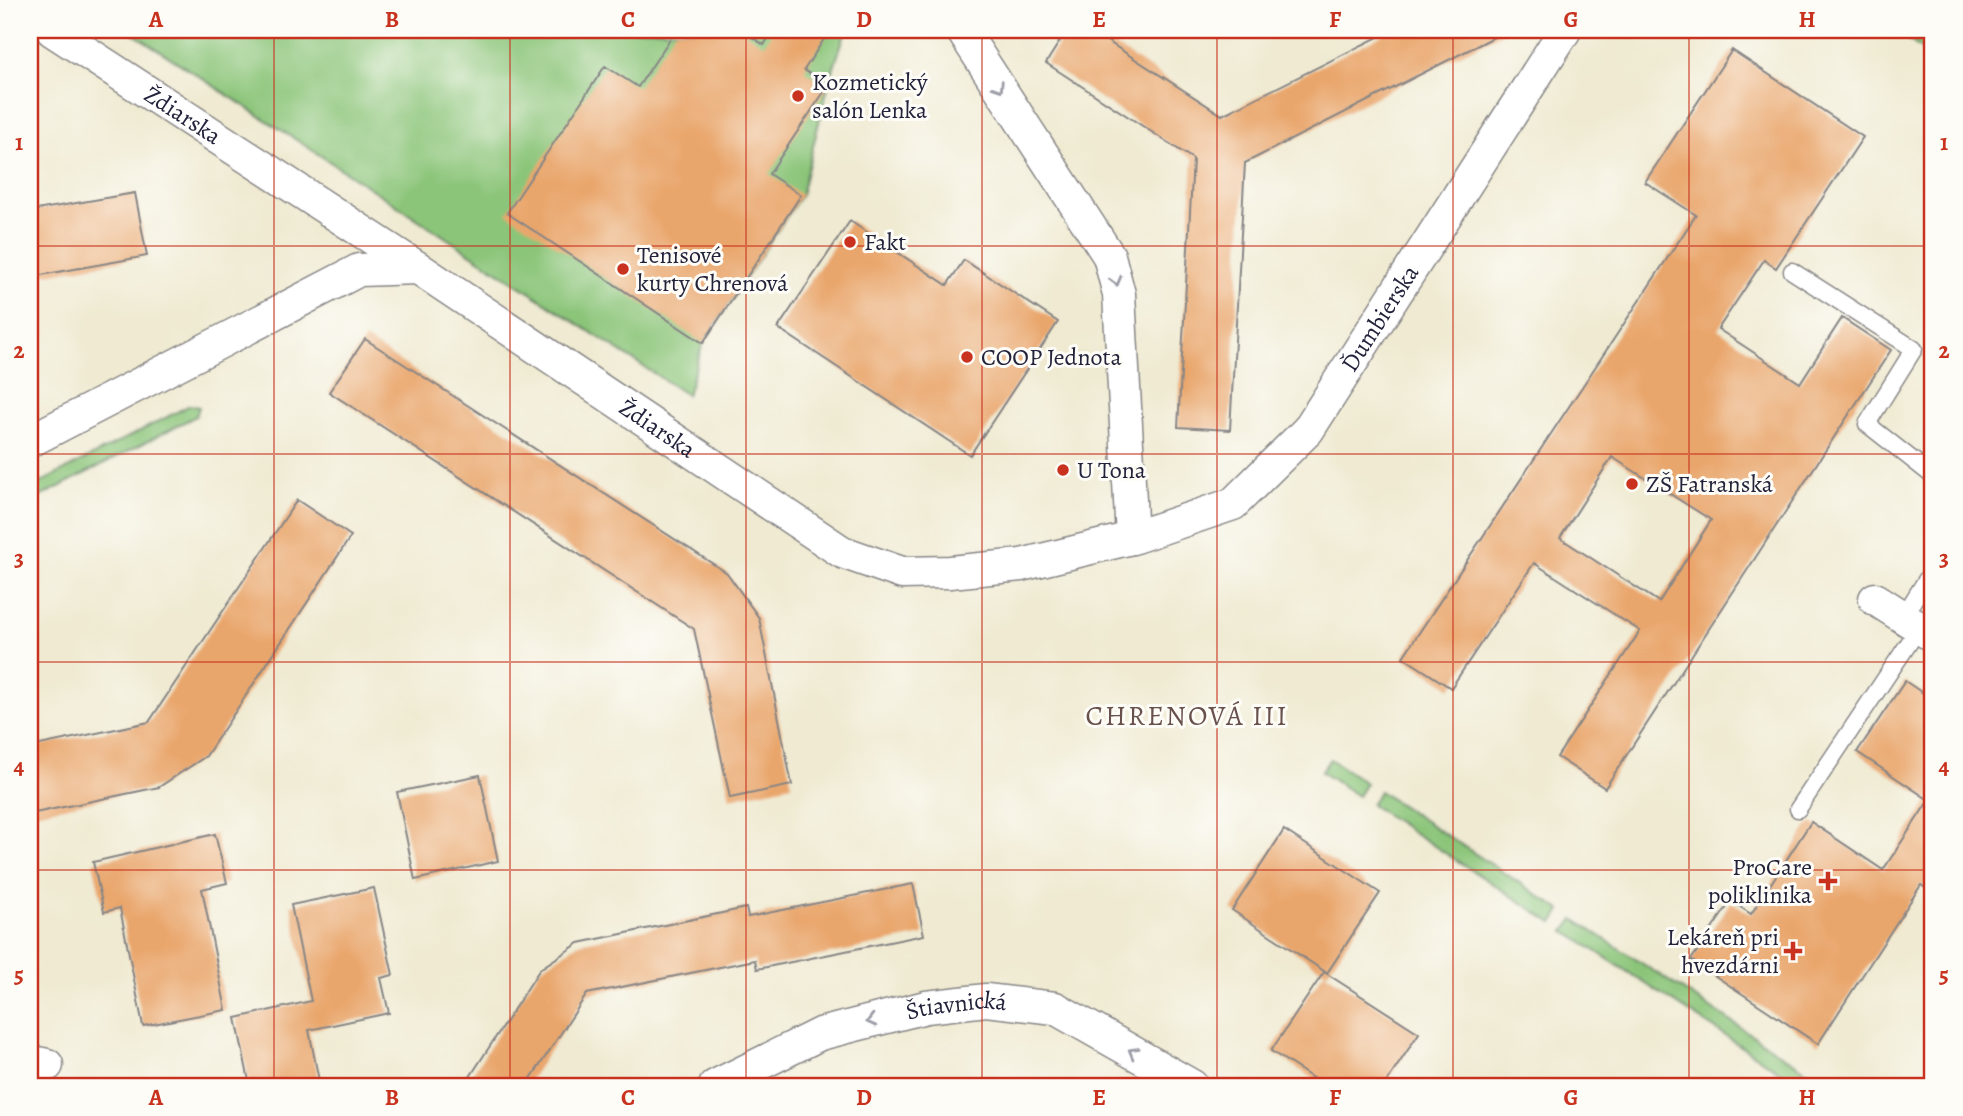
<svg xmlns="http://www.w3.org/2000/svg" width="1963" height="1116" font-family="Alegreya,serif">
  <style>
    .green { fill: #8bc579; stroke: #56745a; stroke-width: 2 }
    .building { fill: #e9a66c; fill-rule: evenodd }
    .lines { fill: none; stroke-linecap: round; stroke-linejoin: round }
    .lane-casing { stroke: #888686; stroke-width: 19 }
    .street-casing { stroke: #888686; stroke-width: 35 }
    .lane { stroke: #fff; stroke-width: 16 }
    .street { stroke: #fff; stroke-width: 32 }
    .oneway { stroke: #9c9ca7 }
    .grid { fill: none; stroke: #c8321e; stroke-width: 2; stroke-opacity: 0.55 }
    .poi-dot { fill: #c8321e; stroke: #fdfcf7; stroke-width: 2.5 }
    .labels { text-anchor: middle; stroke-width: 6; stroke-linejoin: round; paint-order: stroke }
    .poi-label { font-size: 24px; fill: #22223b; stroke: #fdfcf7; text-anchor: start }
    .street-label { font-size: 24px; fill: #22223b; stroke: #fdfcf7 }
    .quarter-label { font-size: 28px; letter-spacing: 2px; fill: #68504c; stroke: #fdfcf7 }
    .neatline { fill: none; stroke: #c8321e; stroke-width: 2.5 }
    .grid-label { font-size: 23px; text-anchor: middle; font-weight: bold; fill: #c8321e }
  </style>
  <rect width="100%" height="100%" fill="#fdfcf7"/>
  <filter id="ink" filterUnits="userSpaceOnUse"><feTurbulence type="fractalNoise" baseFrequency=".0143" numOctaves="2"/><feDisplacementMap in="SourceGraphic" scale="14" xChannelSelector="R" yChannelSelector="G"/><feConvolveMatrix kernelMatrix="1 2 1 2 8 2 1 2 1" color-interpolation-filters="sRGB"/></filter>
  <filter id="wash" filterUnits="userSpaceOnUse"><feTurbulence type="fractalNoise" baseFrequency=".00686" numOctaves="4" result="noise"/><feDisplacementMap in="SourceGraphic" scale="28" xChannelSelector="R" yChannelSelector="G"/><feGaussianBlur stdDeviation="1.57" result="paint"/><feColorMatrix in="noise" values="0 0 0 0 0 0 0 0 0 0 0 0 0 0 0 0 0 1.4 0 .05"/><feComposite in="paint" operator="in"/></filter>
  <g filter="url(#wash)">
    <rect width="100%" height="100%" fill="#efead1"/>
    <path class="green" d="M 128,30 L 846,30 L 828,86 L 801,195 L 703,343 L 687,395 Z
      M 1900,30 L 1933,30 L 1933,57 L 1903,36 Z
      M 190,405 L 199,407 L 196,416 L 30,502 L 30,488 Z
      M 1330,759 L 1366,783 L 1358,796 L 1321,772 Z
      M 1379,791 L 1561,910 L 1553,923 L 1371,805 Z
      M 1574,919 L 1830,1086 L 1802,1086 L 1565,931 Z"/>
    <g id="blocks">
      <path class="building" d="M 676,30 L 741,30 L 764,45 L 773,30 L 830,30 L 804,70 L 828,86 L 769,174 L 801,195 L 703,343 L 507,213 L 605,66 L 638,87 Z
        M 1067,30 L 1090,30 L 1222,115 L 1392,30 L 1508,30 L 1245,163 L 1230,430 L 1178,427 L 1193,159 L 1046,63 Z
        M 1732,50 L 1863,137 L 1776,268 L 1764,260 L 1718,329 L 1800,383 L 1842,318 L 1891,350 L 1605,788 L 1557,757 L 1640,631 L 1534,563 L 1451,688 L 1403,657 L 1696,215 L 1645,182 ZM 1612,457 L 1711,520 L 1659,602 L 1560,538 Z
        M 135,193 L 147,256 L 30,277 L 30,211 Z
        M 850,221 L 947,285 L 964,260 L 1058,322 L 970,455 L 778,328 Z
        M 365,339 L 727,573 L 759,618 L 792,785 L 730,798 L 694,629 L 329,392 Z
        M 297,500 L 351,536 L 206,756 L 159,787 L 30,814 L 30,747 L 149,722 Z
        M 1905,681 L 1933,700 L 1933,893 L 1921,885 L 1818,1044 L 1691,960 L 1731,901 L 1751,914 L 1811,822 L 1883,870 L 1929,800 L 1857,752 Z
        M 480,775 L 498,861 L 415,880 L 397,792 Z
        M 1284,830 L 1380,893 L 1327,973 L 1232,910 Z
        M 215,834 L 227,883 L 202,889 L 226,1010 L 143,1026 L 120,908 L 104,912 L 93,862 Z
        M 913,884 L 924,935 L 757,969 L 755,960 L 587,994 L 526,1086 L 464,1086 L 540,969 L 579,943 L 746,908 L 748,917 Z
        M 374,888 L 393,975 L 381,978 L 389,1013 L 309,1030 L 320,1086 L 250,1086 L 236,1018 L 311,1001 L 291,905 Z
        M 1324,972 L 1419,1033 L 1384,1086 L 1325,1086 L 1271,1051 Z"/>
    </g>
  </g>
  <g filter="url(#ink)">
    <use href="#blocks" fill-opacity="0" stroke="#888686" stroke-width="2"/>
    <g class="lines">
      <defs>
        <path id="lane" d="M 1792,271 L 1914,349 L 1867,424 L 1933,476
          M 1903,617 L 1933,569
          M 1798,809 L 1919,628"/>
        <g id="street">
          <path id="s1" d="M 52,30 L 418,268"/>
          <path d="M 962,30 L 1109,256 L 1119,294 L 1132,538"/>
          <path id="s2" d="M 30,441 L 359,270 L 418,268 L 842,552 L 902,573 L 950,572 L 1021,565 L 1132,538 L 1233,504 L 1308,430 L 1565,30"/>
          <path d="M 1875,599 L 1933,636"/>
          <path d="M 30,1061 L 47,1065"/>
          <path id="s3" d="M 715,1086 L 820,1034 L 926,1007 L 986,1000 L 1055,1008 L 1192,1086"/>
        </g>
      </defs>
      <use href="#lane" class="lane-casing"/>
      <use href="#street" class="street-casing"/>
      <use href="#lane" class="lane"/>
      <use href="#street" class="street"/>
    </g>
    <defs><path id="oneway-chevron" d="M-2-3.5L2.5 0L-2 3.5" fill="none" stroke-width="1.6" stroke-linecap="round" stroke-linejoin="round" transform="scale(1.75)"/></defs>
    <g class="oneway">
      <use href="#oneway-chevron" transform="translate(999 87) rotate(57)"/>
      <use href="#oneway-chevron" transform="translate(1116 281) rotate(75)"/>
      <use href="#oneway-chevron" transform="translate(871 1021) rotate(166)"/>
      <use href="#oneway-chevron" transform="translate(1133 1052) rotate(-150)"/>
    </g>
  </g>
  <path class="grid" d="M 274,30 L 274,1086M 510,30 L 510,1086M 746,30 L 746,1086M 982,30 L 982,1086M 1217,30 L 1217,1086M 1453,30 L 1453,1086M 1689,30 L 1689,1086M 30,246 L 1933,246M 30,454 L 1933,454M 30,662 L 1933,662M 30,870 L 1933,870"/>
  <g class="poi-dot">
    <circle cx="798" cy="96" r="7"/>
    <circle cx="850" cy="242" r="7"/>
    <circle cx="623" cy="269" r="7"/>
    <circle cx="967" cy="357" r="7"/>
    <circle cx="1063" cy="470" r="7"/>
    <circle cx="1632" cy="484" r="7"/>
    <path d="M1824.5 870.5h7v7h7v7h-7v7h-7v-7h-7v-7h7z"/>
    <path d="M1789.5 940.5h7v7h7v7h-7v7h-7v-7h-7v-7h7z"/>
  </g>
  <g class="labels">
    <g class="poi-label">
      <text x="812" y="90">Kozmetický<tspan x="812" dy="28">salón Lenka</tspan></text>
      <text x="864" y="250">Fakt</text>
      <text x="637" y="263">Tenisové<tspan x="637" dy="28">kurty Chrenová</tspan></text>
      <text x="981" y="365">COOP Jednota</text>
      <text x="1077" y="478">U Tona</text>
      <text x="1646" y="492">ZŠ Fatranská</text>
      <text x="1812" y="875" text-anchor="end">ProCare<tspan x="1812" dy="28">poliklinika</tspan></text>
      <text x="1779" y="945" text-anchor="end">Lekáreň pri<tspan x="1779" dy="28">hvezdárni</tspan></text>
    </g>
    <g class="street-label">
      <text dy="8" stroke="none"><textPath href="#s1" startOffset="156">Ždiarska</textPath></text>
      <text dy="8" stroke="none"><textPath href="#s2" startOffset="1582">Ďumbierska</textPath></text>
      <text dy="8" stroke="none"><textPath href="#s2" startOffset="718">Ždiarska</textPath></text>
      <text dy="8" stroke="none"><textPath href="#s3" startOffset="257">Štiavnická</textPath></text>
    </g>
    <g class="quarter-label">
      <text x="1187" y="725">CHRENOVÁ III</text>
    </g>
  </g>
  <rect width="1963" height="1116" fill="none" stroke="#fdfcf7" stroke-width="77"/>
  <rect x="38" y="38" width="1886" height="1040" class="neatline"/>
  <g class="grid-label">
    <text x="156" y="27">A</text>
    <text x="392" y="27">B</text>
    <text x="628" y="27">C</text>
    <text x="864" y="27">D</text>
    <text x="1099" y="27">E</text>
    <text x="1335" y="27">F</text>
    <text x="1571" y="27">G</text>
    <text x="1807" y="27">H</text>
    <text x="19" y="150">1</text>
    <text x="1944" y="150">1</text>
    <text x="19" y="358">2</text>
    <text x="1944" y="358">2</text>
    <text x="19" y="566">3</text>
    <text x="1944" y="566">3</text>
    <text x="19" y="774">4</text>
    <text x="1944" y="774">4</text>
    <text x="19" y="982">5</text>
    <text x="1944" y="982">5</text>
    <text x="156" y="1105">A</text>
    <text x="392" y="1105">B</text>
    <text x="628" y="1105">C</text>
    <text x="864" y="1105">D</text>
    <text x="1099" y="1105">E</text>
    <text x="1335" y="1105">F</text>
    <text x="1571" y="1105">G</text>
    <text x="1807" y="1105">H</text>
  </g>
</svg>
